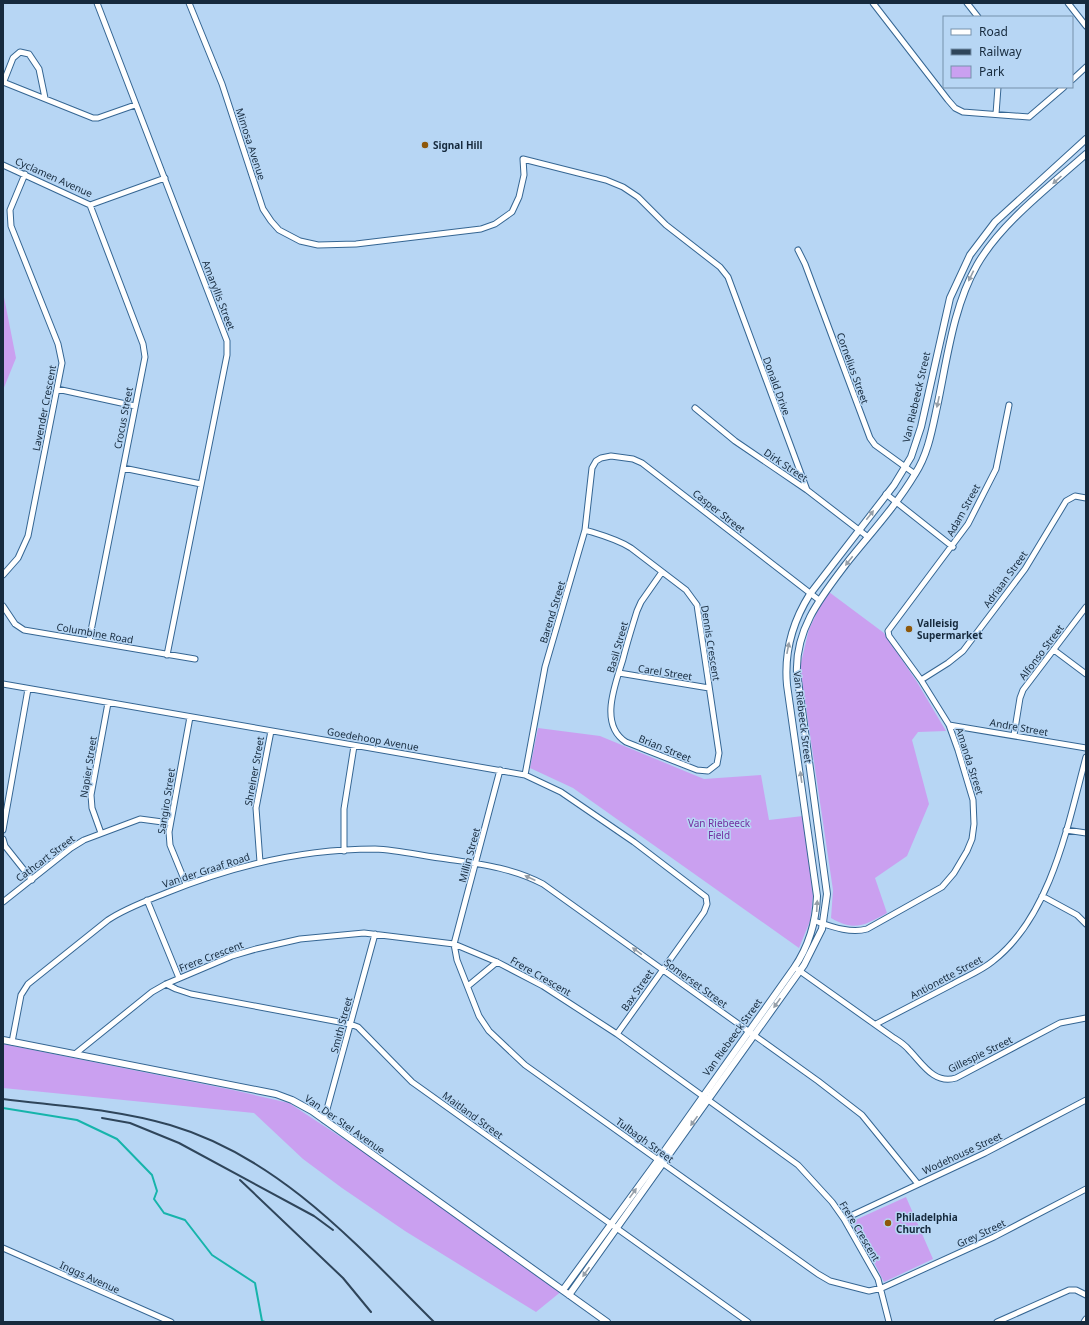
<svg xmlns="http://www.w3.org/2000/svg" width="1089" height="1325" font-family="'Noto Sans',sans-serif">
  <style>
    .green { fill: #caa0f0 }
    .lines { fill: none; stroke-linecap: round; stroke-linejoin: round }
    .stream { stroke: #16b4ab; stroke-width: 2 }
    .minor-casing { stroke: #356693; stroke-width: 7 }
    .tertiary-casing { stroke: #356693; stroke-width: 8 }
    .minor { stroke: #fff; stroke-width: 5 }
    .tertiary { stroke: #fff; stroke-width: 6 }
    .rail { stroke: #2f455a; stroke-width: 2 }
    .oneway { fill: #969fa8 }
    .poi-dot { fill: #8e580a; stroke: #b7d6f4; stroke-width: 1.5 }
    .labels { text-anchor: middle; stroke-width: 3; stroke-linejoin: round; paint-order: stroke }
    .street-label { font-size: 10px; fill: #162a3d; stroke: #b7d6f4 }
    .poi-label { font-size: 10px; font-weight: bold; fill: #162a3d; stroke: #b7d6f4; text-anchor: start }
    .park-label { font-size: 10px; fill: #722ea0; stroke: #b7d6f4 }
  </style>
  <rect width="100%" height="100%" fill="#b7d6f4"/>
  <path class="green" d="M 3,292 L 16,358 L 3,390 Z
    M 829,592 L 884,633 L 917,682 L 946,731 L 918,732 L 912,740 L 929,804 L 907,856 L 875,878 L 887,913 C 865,925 855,932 831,918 L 833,890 L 800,667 L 809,629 L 822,602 Z
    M 538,728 L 600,736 L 704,779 L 761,775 L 769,820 L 803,816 L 813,896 L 810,921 L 799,948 L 573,788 L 530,768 Z
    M 3,1044 L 233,1090 L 289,1103 L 417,1187 L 563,1290 L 536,1312 L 405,1231 L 342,1188 L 303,1159 L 254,1113 L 3,1088 Z
    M 906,1197 L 933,1259 L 884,1282 L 853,1221 Z"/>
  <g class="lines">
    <path class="stream" d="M 3,1108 L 77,1120 L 117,1139 L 152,1175 L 157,1191 L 154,1199 L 164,1213 L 185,1220 L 212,1255 L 255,1283 L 262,1321 L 265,1322"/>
    <defs>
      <path id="minor" d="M 97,3 L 227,341 L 227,355 L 167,655
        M 189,3 L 222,84 L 263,209 L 271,221 L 279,230 L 300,241 L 318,245 L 356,244 L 481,229 L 495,224 L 512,212 L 519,197 L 524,175 L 523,159 L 606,180 L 623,187 L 638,197 L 666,225 L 720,267 L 728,277 L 807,490
        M 873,3 L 948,100 L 955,108 L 963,112 L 1029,117 L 1064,87
        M 967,3 L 978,17
        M 1068,3 L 1086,26
        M 1072,80 L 1086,67
        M 4,81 L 13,58 L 20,52 L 29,54 L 39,69 L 45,98
        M 3,82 L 93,118 L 98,118 L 135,105
        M 996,114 L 998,87
        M 3,165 L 90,205 L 165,178
        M 798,250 L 805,264 L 870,438 L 875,445 L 915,474
        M 57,389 L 135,406
        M 695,408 L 735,441 L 807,490 L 868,537
        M 123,468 L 201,484
        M 886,494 L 953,547
        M 585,530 C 601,535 617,539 631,548 L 686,590 L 697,605 L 719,753 L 717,764 L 708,771 L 697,770 L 626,742 C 598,724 616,683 623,659 C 627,643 632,627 637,611 L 641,602 L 662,572
        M 3,575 L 18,558 L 28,536 L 62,363 L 58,344 L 11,226 L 10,210 L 25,174
        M 3,606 L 15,624 L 24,630 L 195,659
        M 89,641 L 145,357 L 143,344 L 90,205
        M 1054,650 L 1086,674
        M 619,673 L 709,688
        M 921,680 L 948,663 L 963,651 L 1025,569 L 1066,501 L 1075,496 L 1086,498
        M 3,684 L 525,775 L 561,792 L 634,842 L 706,897 L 707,904 L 704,912 L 617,1034
        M 949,725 L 1086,748
        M 1014,735 L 1020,698 L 1023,690 L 1086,607
        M 500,770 L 454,944 L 457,960 L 479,1016 L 489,1031 L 525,1065 L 818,1274 L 830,1281 L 869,1291 L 882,1288 L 994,1237 L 1086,1189
        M 525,775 L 545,667 L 585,530 L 592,468 L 596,461 L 601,458 L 611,456 L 633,459 L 642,463 L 819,600
        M 3,830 L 28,689
        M 1066,830 L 1086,833
        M 101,833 L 92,808 L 91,795 L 108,703
        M 3,839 L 5,846 L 32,880
        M 344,851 L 344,809 L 354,746
        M 260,862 L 256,808 L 271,731
        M 186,884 L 170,845 L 169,832 L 190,717
        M 1042,896 L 1077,915 L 1086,924
        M 147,900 L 179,978
        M 3,902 L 71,848 L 84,840 L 140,819 L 170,823
        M 815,921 C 830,926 850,934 867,929 L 942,887 L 954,873 L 967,851 L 972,839 L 974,824 L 973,800 L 958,750 L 949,725 L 921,680 L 889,636 L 888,631 L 968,524 L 996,469 L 1009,405
        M 797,969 L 894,1038 C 899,1041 905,1045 909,1050 C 922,1063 934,1085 956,1078 L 1060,1023 L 1086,1018
        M 166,984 L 176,989 L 191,994 L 350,1024 L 358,1027 L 412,1082 L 748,1322
        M 468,986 L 497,962
        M 876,1024 C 901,1011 926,998 951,985 C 965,977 981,971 993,961 C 1051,916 1068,824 1086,757
        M 12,1042 L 21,995 L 28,984 L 108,920 C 126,908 146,901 166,893 C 232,866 303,849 375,849 C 398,850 423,856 447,859 C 480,864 513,868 543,884 L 818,1081 L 862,1115 L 918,1184
        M 75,1054 L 152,992 L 166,984 L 232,956 L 256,949 L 300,939 L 364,933 L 454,944 L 497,962 L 543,986 L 617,1034 L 798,1165 L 832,1202 L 844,1219 L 878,1279 L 889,1322
        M 324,1120 L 375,934
        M 844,1219 L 985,1153 L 1086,1100
        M 3,1248 L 171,1322
        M 997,1322 L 1069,1290 L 1076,1290 L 1086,1295
        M 1084,1322 L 1086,1319"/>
      <path id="tertiary" d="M 3,1040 L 276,1094 L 292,1100 L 312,1111 L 607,1322
        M 563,1290 L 658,1160 L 794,968 C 809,946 816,922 817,896 L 787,685 C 784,652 793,621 810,594 L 894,485 L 911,457 L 921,427 L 950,298 L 970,255 L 995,222 L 1086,139
        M 569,1295 L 804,965 L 822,929 L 827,894 L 797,673 C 795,629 821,597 846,564 C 869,535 896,506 915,474 C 928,454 932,430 937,407 C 947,360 953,307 977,265 C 1001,223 1050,186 1086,154"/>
    </defs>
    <use href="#minor" class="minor-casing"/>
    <use href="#tertiary" class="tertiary-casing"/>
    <use href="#minor" class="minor"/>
    <use href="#tertiary" class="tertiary"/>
    <path class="rail" d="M 3,1099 C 59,1106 116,1109 170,1125 C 279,1157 356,1244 434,1322
      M 102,1118 L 130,1123 L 179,1143 L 314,1216 L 333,1230
      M 240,1180 L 343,1278 L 371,1312"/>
  </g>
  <defs><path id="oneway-solid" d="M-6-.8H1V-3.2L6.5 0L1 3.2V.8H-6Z"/></defs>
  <g class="oneway">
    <use href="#oneway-solid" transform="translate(1057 180) rotate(138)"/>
    <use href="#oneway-solid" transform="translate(971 276) rotate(116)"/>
    <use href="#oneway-solid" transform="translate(938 402) rotate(102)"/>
    <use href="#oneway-solid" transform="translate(870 515) rotate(-52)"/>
    <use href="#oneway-solid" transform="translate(849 561) rotate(128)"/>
    <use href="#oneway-solid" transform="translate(788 648) rotate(-79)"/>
    <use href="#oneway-solid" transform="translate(801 777) rotate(-98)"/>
    <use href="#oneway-solid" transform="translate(530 878) rotate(-155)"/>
    <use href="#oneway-solid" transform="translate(817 906) rotate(-87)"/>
    <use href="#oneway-solid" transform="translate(637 951) rotate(-144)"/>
    <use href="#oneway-solid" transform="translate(777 1003) rotate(125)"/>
    <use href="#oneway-solid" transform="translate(694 1121) rotate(126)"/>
    <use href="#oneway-solid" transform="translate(633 1193) rotate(-54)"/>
    <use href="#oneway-solid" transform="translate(586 1272) rotate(125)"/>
  </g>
  <g class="poi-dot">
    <circle cx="425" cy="145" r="4"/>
    <circle cx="909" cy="629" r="4"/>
    <circle cx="888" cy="1223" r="4"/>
  </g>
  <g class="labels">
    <g class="street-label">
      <text transform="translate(251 144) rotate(72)" y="4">Mimosa Avenue</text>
      <text transform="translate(54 177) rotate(24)" y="4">Cyclamen Avenue</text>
      <text transform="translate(219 295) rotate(69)" y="4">Amaryllis Street</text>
      <text transform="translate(853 368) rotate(70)" y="4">Cornelius Street</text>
      <text transform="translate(777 386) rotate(70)" y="4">Donald Drive</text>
      <text transform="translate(916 397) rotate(-77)" y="4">Van Riebeeck Street</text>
      <text transform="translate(44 408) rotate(-79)" y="4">Lavender Crescent</text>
      <text transform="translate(123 418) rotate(-79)" y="4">Crocus Street</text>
      <text transform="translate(786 465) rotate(34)" y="4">Dirk Street</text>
      <text transform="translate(963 510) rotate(-61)" y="4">Adam Street</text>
      <text transform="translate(719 511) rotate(38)" y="4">Casper Street</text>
      <text transform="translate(1005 579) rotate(-54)" y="4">Adriaan Street</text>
      <text transform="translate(552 612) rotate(-73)" y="4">Barend Street</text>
      <text transform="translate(95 633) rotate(10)" y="4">Columbine Road</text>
      <text transform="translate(711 643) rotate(81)" y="4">Dennis Crescent</text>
      <text transform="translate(617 647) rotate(-74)" y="4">Basil Street</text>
      <text transform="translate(1041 652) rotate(-53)" y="4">Alfonso Street</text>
      <text transform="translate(665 672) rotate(9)" y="4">Carel Street</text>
      <text transform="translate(803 717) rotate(83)" y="4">Van Riebeeck Street</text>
      <text transform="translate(1019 727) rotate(10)" y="4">Andre Street</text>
      <text transform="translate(373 739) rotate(10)" y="4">Goedehoop Avenue</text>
      <text transform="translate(665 748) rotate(22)" y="4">Brian Street</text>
      <text transform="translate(970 761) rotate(72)" y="4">Amanda Street</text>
      <text transform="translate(88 767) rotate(-81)" y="4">Napier Street</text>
      <text transform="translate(254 771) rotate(-80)" y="4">Shreiner Street</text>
      <text transform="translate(166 801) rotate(-81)" y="4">Sangiro Street</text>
      <text transform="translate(469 855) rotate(-75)" y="4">Millin Street</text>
      <text transform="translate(45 858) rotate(-37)" y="4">Cathcart Street</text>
      <text transform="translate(206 870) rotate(-18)" y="4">Van der Graaf Road</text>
      <text transform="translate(211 956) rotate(-21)" y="4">Frere Crescent</text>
      <text transform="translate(541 976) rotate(30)" y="4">Frere Crescent</text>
      <text transform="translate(946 977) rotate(-28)" y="4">Antionette Street</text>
      <text transform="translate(696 983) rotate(36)" y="4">Somerset Street</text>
      <text transform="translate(637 990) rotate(-55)" y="4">Bax Street</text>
      <text transform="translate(341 1025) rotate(-75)" y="4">Smith Street</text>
      <text transform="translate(732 1037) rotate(-54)" y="4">Van Riebeeck Street</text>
      <text transform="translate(980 1054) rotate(-26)" y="4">Gillespie Street</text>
      <text transform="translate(473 1115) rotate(36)" y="4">Maitland Street</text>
      <text transform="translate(345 1124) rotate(35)" y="4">Van Der Stel Avenue</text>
      <text transform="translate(645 1140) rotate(36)" y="4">Tulbagh Street</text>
      <text transform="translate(962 1153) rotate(-25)" y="4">Wodehouse Street</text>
      <text transform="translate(860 1231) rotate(59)" y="4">Frere Crescent</text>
      <text transform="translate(981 1233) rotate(-25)" y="4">Grey Street</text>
      <text transform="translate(90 1277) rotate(24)" y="4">Inggs Avenue</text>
    </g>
    <g class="poi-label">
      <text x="433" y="149">Signal Hill</text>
      <text x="917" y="627">Valleisig<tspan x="917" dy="12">Supermarket</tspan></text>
      <text x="896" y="1221">Philadelphia<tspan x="896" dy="12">Church</tspan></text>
    </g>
    <g class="park-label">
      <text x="719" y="827">Van Riebeeck<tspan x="719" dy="12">Field</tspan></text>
    </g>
  </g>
  <rect width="1089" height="1325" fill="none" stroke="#162a3d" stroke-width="8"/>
  <rect x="943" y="16" width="130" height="72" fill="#b7d6f4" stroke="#7791ab"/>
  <rect x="951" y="29" width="20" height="6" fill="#ffffff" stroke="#7791ab"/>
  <text x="979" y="36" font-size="12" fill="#162a3d">Road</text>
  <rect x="951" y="49" width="20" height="6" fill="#2f455a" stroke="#7791ab"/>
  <text x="979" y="56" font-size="12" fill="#162a3d">Railway</text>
  <rect x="951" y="66" width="20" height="12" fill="#caa0f0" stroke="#7791ab"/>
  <text x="979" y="76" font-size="12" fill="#162a3d">Park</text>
</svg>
